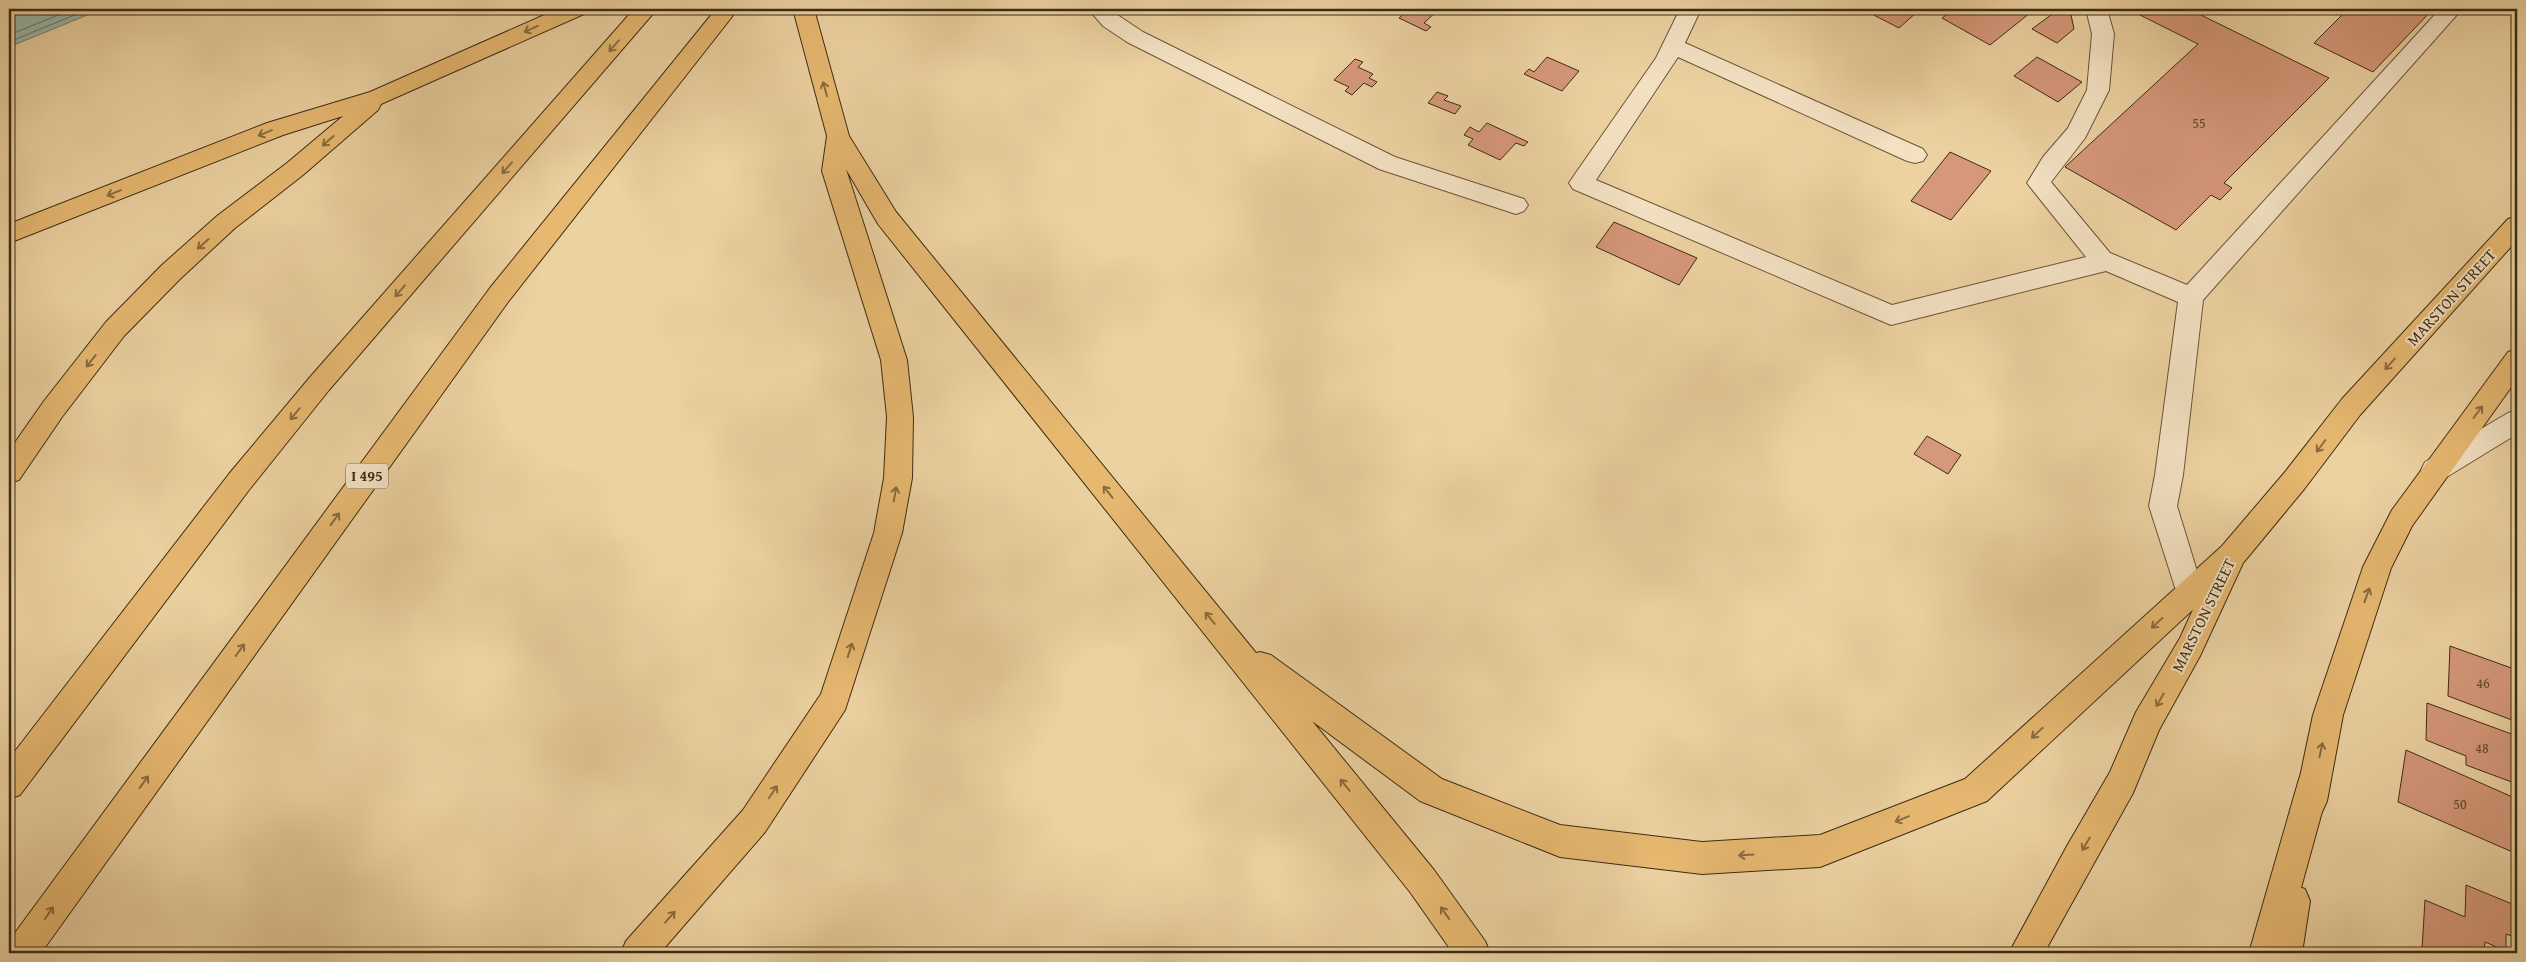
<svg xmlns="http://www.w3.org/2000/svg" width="2526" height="962" font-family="'Gentium Book Plus',serif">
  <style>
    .water { fill: #99b6aa; stroke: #747f6e }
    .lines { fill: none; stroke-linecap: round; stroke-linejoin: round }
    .shore { stroke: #6b715f; stroke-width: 1 }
    .building { fill: #d5987a; stroke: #3d2c14 }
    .minor-casing { stroke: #695537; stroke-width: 2 }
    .major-casing { stroke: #3d2c14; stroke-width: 2 }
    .highway-casing { stroke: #3d2c14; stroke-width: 2 }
    .minor { fill: #f3e1c2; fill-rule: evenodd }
    .major { fill: #e6b870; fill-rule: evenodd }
    .highway { fill: #e6b870; fill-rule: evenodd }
    .oneway { stroke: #896b3d }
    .labels { text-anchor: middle; stroke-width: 4; stroke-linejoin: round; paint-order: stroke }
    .number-label { font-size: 14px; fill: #63472e }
    .shield { fill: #f3e1c2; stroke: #746248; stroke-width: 1 }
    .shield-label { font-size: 15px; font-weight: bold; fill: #3d2c14 }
    .street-label { font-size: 16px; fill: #3d2c14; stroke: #f3e1c2 }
  </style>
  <rect width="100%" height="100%" fill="#ecd1a1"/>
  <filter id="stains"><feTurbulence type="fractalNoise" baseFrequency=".004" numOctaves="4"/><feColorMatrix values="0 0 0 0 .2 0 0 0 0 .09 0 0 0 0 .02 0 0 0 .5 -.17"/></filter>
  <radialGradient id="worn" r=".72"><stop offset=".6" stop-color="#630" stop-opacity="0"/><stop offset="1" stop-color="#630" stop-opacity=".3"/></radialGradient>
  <path class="water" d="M 9,9 L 102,9 L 9,47 Z"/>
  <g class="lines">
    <path class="shore" d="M 9,35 L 73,9
      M 9,42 L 89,9"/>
  </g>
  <path class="building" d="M 1409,9 L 1439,9 L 1424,23 L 1431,27 L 1426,31 L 1399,18 Z
    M 1862,9 L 1910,9 L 1917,12 L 1899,28 Z
    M 1954,9 L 2035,9 L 1990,45 L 1942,18 Z
    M 2059,9 L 2071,15 L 2074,29 L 2057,43 L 2032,29 Z
    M 2128,9 L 2207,9 L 2201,15 L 2329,78 L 2224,183 L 2232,188 L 2220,200 L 2211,195 L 2176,230 L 2065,167 L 2198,44 Z
    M 2348,9 L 2433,9 L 2373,72 L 2314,43 Z
    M 1547,57 L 1579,71 L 1562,91 L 1524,74 L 1529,69 L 1534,72 Z
    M 2037,57 L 2082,82 L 2058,102 L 2014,76 Z
    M 1355,59 L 1363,62 L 1358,67 L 1373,74 L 1369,78 L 1377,82 L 1372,87 L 1364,83 L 1352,95 L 1345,91 L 1349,87 L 1334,80 Z
    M 1437,92 L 1448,96 L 1444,100 L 1461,106 L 1455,114 L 1428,103 Z
    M 1487,123 L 1528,142 L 1524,146 L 1516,143 L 1500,160 L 1468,145 L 1473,139 L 1464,135 L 1470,127 L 1479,132 Z
    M 1950,152 L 1991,171 L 1951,220 L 1911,201 Z
    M 1614,222 L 1697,258 L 1679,285 L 1596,247 Z
    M 1927,436 L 1961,455 L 1948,474 L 1914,454 Z
    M 2450,646 L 2517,670 L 2517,722 L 2448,696 Z
    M 2427,703 L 2517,736 L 2517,784 L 2466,765 L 2466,756 L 2426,740 Z
    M 2406,750 L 2517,799 L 2515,825 L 2517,826 L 2517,854 L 2398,802 Z
    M 2466,885 L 2517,906 L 2517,938 L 2506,934 L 2506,951 L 2485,942 L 2484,953 L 2430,953 L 2422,949 L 2425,900 L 2465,917 Z"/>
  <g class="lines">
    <defs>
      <path id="minor" d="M 1093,9 L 1113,9 L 1119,16 L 1143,32 L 1395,157 L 1524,199 L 1528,205 L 1524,211 L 1516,214 L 1379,169 L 1127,42 L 1103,26 L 1091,12 Z
        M 1680,9 L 1701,9 L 1685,43 L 1923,149 L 1927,155 L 1923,161 L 1915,163 L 1907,161 L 1678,57 L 1596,180 L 1892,305 L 2086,257 L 2027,183 L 2043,157 L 2068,128 L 2087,90 L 2092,34 L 2086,9 L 2107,9 L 2114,34 L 2109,90 L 2085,138 L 2051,182 L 2110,253 L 2187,285 L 2440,9 L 2462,9 L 2203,300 L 2183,475 L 2177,506 L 2204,594 L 2200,603 L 2190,607 L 2180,603 L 2149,506 L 2155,475 L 2178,302 L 2106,271 L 1891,325 L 1573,189 L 1569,183 L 1573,177 L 1656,58 Z
        M 2517,410 L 2517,434 L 2445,478 L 2435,481 L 2425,478 L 2421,470 L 2425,462 L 2508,413 Z"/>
      <path id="major" d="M 2517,216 L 2517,240 L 2360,415 L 2305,488 L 2243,563 L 2200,656 L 2159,730 L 2133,793 L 2044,953 L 2009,953 L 2067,846 L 2110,772 L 2136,712 L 2180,638 L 2222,546 L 2285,472 L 2342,399 L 2508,219 Z
        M 2517,349 L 2517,379 L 2412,526 L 2391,568 L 2343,715 L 2327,801 L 2322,812 L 2311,816 L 2300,812 L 2295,801 L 2313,715 L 2363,567 L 2392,510 L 2508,352 Z
        M 2293,885 L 2305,889 L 2310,901 L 2302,953 L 2268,953 L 2276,901 L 2281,889 Z"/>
      <path id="highway" d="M 558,9 L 587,9 L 584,14 L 381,104 L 378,110 L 303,175 L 235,228 L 180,279 L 124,336 L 62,417 L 19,480 L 9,483 L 9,451 L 44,401 L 106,322 L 162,265 L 217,216 L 287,163 L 343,116 L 283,135 L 9,243 L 9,224 L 267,123 L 370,92 Z
        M 634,9 L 657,9 L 329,390 L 249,490 L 20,795 L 9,799 L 9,759 L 229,474 L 311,376 Z
        M 716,9 L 738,9 L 508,302 L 41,953 L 9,953 L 9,941 L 490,288 Z
        M 793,9 L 814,9 L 849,136 L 896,212 L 1256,653 L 1260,652 L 1271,655 L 1442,779 L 1560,825 L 1702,842 L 1820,835 L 1965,779 L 2222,546 L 2232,543 L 2242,546 L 2246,555 L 2242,564 L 1987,801 L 1820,867 L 1702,874 L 1560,857 L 1420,801 L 1312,721 L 1434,870 L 1485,941 L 1490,953 L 1453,953 L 1410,892 L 878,224 L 846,169 L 907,360 L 913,417 L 912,478 L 902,533 L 845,710 L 765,832 L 660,953 L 621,953 L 626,941 L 743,810 L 821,694 L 874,533 L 884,478 L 887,417 L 881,360 L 822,171 L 827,136 Z
        M 2315,764 L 2326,768 L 2331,779 L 2283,953 L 2249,953 L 2299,779 L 2304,768 Z"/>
    </defs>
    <use href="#minor" class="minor-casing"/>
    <use href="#major" class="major-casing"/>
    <use href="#highway" class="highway-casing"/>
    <use href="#minor" class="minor"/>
    <use href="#major" class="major"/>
    <use href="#highway" class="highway"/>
  </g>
  <defs><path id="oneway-shaft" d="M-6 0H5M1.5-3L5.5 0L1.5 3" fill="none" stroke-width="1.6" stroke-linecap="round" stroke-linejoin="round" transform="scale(1.25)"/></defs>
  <g class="oneway">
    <use href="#oneway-shaft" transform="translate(531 29) rotate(156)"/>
    <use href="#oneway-shaft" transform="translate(614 46) rotate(131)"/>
    <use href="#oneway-shaft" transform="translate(825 89) rotate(-106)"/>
    <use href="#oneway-shaft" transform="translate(265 133) rotate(158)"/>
    <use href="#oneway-shaft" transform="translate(328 141) rotate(139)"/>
    <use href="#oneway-shaft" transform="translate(507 168) rotate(131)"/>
    <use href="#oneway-shaft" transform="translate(114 193) rotate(158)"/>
    <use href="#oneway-shaft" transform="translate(203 244) rotate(138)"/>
    <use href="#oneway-shaft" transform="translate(400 291) rotate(131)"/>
    <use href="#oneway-shaft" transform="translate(91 361) rotate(128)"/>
    <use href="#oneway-shaft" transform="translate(2390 364) rotate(132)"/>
    <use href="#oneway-shaft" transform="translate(2478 412) rotate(-53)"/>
    <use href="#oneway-shaft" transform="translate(295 414) rotate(129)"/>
    <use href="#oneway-shaft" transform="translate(2321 446) rotate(127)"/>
    <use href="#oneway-shaft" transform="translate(1108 492) rotate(-129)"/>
    <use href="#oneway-shaft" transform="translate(895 494) rotate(-80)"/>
    <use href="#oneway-shaft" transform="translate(335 519) rotate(-54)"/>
    <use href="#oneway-shaft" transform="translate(2367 595) rotate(-70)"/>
    <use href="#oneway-shaft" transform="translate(1210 618) rotate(-129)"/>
    <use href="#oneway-shaft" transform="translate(2157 623) rotate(137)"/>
    <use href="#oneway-shaft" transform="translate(240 650) rotate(-54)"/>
    <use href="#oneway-shaft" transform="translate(850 650) rotate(-72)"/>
    <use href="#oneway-shaft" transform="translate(2160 700) rotate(120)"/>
    <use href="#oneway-shaft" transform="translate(2037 733) rotate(137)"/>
    <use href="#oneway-shaft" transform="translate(2321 750) rotate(-78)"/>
    <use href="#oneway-shaft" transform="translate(144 782) rotate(-54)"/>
    <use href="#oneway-shaft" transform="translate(1345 785) rotate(-129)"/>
    <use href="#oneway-shaft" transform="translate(773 792) rotate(-56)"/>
    <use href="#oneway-shaft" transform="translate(1902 819) rotate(158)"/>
    <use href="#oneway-shaft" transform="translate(2086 844) rotate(121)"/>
    <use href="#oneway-shaft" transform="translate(1746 855) rotate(177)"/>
    <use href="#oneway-shaft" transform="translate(49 913) rotate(-55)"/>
    <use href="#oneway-shaft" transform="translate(1445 913) rotate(-125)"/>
    <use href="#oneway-shaft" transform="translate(670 917) rotate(-49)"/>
  </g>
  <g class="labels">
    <g class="number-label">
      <text x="2199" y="128">55</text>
      <text x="2483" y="688">46</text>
      <text x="2482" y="753">48</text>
      <text x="2460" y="809">50</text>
    </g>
    <rect class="shield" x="346" y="463.5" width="42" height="25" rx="4"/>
    <g class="shield-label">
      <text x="367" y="481">I 495</text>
    </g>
    <g class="street-label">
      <text transform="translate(2451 297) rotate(-48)" y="6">MARSTON STREET</text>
      <text transform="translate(2203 615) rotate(-64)" y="6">MARSTON STREET</text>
    </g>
  </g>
  <rect width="2526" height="962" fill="none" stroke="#ecd1a1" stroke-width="30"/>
  <rect x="10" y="10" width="2506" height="942" fill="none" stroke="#3d2c14" stroke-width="2.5"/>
  <rect x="15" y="15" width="2496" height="932" fill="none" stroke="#3d2c14"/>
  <rect width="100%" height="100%" filter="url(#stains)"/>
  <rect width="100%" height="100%" fill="url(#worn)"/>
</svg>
